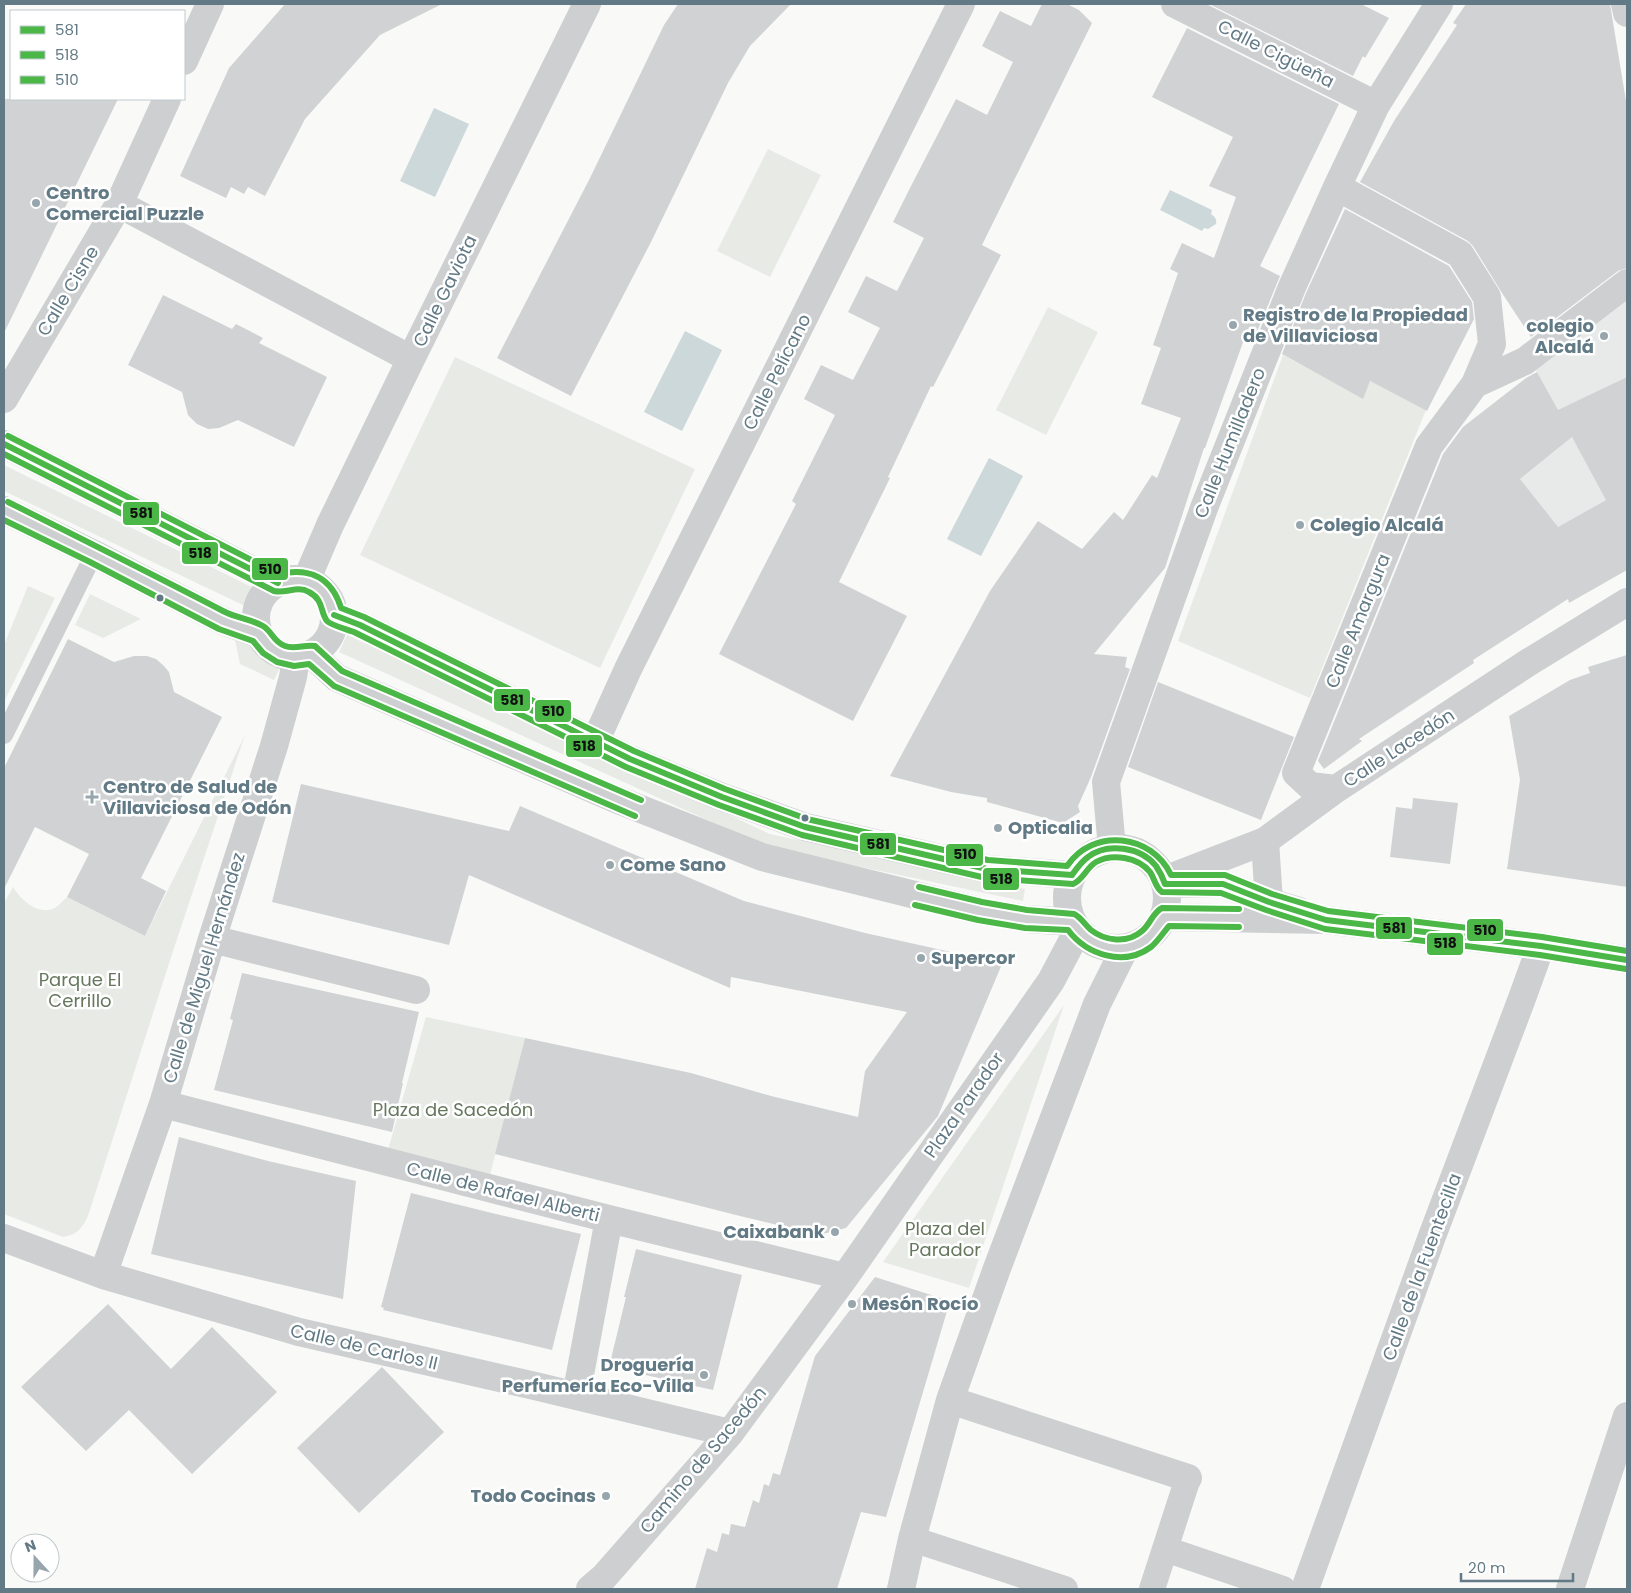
<svg xmlns="http://www.w3.org/2000/svg" width="1631" height="1593" font-family="Poppins,sans-serif">
  <style>
    .built { fill: #e7eae9 }
    .green { fill: #e8ebe5 }
    .water { fill: #ccd8d9 }
    .building { fill: #d0d2d3; fill-rule: evenodd }
    .lines { fill: none; stroke-linecap: round; stroke-linejoin: round }
    .service { stroke: #cdcfd0; stroke-width: 18 }
    .pedestrian { stroke: #cdcfd0; stroke-width: 26 }
    .minor { stroke: #cdcfd0; stroke-width: 28 }
    .tertiary { stroke: #cdcfd0; stroke-width: 28 }
    .bus-1-casing { stroke: #fff; stroke-width: 10 }
    .bus-2-casing { stroke: #fff; stroke-width: 10 }
    .bus-3-casing { stroke: #fff; stroke-width: 10 }
    .bus-1 { stroke: #4ab747; stroke-width: 6 }
    .bus-2 { stroke: #4ab747; stroke-width: 6 }
    .bus-3 { stroke: #4ab747; stroke-width: 6 }
    .poi-dot { fill: #97a6ad; stroke: #fff; stroke-width: 2 }
    .bus-dot { fill: #627a85; stroke: #fff; stroke-width: 2 }
    .labels { text-anchor: middle; stroke-width: 5; stroke-linejoin: round; paint-order: stroke }
    .street-label { font-size: 18px; fill: #627a85; stroke: #fff }
    .poi-label { font-size: 18px; font-weight: bold; fill: #627a85; stroke: #fff; text-anchor: start }
    .park-label { font-size: 18px; fill: #66775e; stroke: #fff }
    .line-badge { stroke: #fff; stroke-width: 2 }
    .pale-badge-label { font-size: 14px; text-anchor: middle; font-weight: bold; fill: #111 }
  </style>
  <rect width="100%" height="100%" fill="#f9f9f8"/>
  <path class="built" d="M 1627,301 L 1627,377 L 1558,411 L 1536,370 Z
    M 1572,437 L 1613,496 L 1535,540 L 1517,507 L 1534,497 L 1520,479 Z"/>
  <path class="green" d="M 768,149 L 821,175 L 770,277 L 717,251 Z
    M 1048,307 L 1098,332 L 1046,435 L 996,410 Z
    M 1283,355 L 1362,398 L 1370,381 L 1426,410 L 1310,698 L 1178,641 Z
    M 455,357 L 695,469 L 600,668 L 360,555 Z
    M 4,465 L 254,588 L 245,606 L 4,491 Z
    M 28,586 L 55,598 L 4,702 L 4,645 Z
    M 90,594 L 141,619 L 103,638 L 75,625 Z
    M 231,621 L 289,649 L 274,680 L 240,664 Z
    M 347,635 L 770,834 L 1025,889 L 1023,901 L 766,847 L 339,652 Z
    M 245,735 L 174,948 L 88,1216 C 82,1229 76,1235 63,1237 L 4,1214 L 4,903 L 13,887 C 21,900 38,916 55,908 C 59,905 64,900 67,897 L 145,936 Z
    M 1064,1005 L 969,1288 L 883,1262 Z
    M 426,1017 L 525,1038 L 490,1175 L 388,1150 Z"/>
  <path class="water" d="M 434,108 L 469,124 L 435,197 L 400,181 Z
    M 1170,190 L 1212,210 L 1211,214 C 1215,217 1217,219 1216,224 L 1208,229 L 1204,228 L 1202,231 L 1160,210 Z
    M 685,331 L 722,350 L 682,431 L 644,412 Z
    M 989,458 L 1023,476 L 981,556 L 947,539 Z"/>
  <path class="building" d="M 285,4 L 442,4 L 380,35 L 305,119 L 265,196 L 248,187 L 244,194 L 231,187 L 226,198 L 180,176 L 229,68 Z
    M 678,4 L 791,4 L 750,46 L 728,83 L 651,242 L 571,396 L 497,358 L 590,178 L 664,25 Z
    M 1042,4 L 1067,4 L 1079,10 L 1092,23 L 982,245 L 1001,255 L 933,387 L 931,386 L 888,477 L 890,478 L 839,582 L 907,616 L 853,721 L 719,654 L 796,504 L 792,501 L 835,415 L 804,399 L 821,365 L 853,380 L 880,328 L 848,312 L 866,276 L 897,291 L 924,238 L 893,222 L 911,186 L 956,99 L 987,115 L 1013,62 L 982,46 L 1000,11 L 1031,26 Z
    M 1209,4 L 1361,4 L 1389,18 L 1365,58 L 1363,56 L 1353,76 Z
    M 1466,4 L 1610,4 L 1627,107 L 1627,268 L 1618,271 L 1531,337 L 1502,293 L 1473,246 L 1468,241 L 1360,182 L 1394,121 L 1457,25 L 1453,23 Z
    M 1187,28 L 1339,104 L 1260,266 L 1280,276 L 1254,339 L 1246,334 L 1205,448 L 1204,448 L 1165,568 L 1094,654 L 1127,657 L 1125,667 L 1130,669 L 1091,777 L 1078,806 L 1080,812 L 1063,823 L 987,802 L 987,798 L 951,792 L 890,776 L 990,591 L 1038,521 L 1082,549 L 1114,512 L 1123,520 L 1152,475 L 1157,478 L 1181,418 L 1141,404 L 1161,348 L 1153,345 L 1178,273 L 1170,269 L 1182,243 L 1214,258 L 1236,197 L 1209,186 L 1233,137 L 1152,97 Z
    M 4,99 L 118,99 L 4,333 Z
    M 1345,209 L 1449,266 L 1472,302 L 1474,319 L 1427,411 L 1370,381 L 1363,399 L 1282,354 L 1306,293 Z
    M 163,295 L 232,329 L 236,324 L 263,338 L 259,343 L 327,377 L 294,447 L 238,420 L 219,428 L 208,429 L 197,424 L 188,415 L 182,392 L 128,365 Z
    M 1537,372 L 1558,410 L 1627,377 L 1627,570 L 1569,603 L 1568,599 L 1473,660 L 1474,663 L 1359,739 L 1362,741 L 1324,769 L 1318,761 L 1443,454 L 1463,427 L 1526,378 ZM 1572,437 L 1606,500 L 1558,527 L 1520,479 Z
    M 68,639 L 114,662 L 134,656 L 147,656 L 156,659 L 164,666 L 169,672 L 174,692 L 222,717 L 141,878 L 166,891 L 145,936 L 67,897 L 89,854 L 35,827 L 4,889 L 4,768 Z
    M 1627,655 L 1627,887 L 1507,869 L 1520,780 L 1509,716 L 1570,680 L 1590,673 L 1588,667 Z
    M 1158,682 L 1294,737 L 1261,820 L 1128,767 Z
    M 301,784 L 509,831 L 520,806 L 744,901 L 865,933 L 951,952 L 1005,957 L 938,1116 L 846,1228 L 819,1235 L 740,1216 L 495,1154 L 525,1038 L 691,1073 L 771,1096 L 858,1117 L 865,1071 L 907,1012 L 731,977 L 730,988 L 469,875 L 449,945 L 272,902 Z
    M 1413,798 L 1458,803 L 1450,864 L 1390,857 L 1396,807 L 1412,809 Z
    M 242,973 L 419,1012 L 402,1083 L 403,1083 L 392,1132 L 214,1090 L 233,1020 L 230,1019 Z
    M 179,1137 L 268,1161 L 356,1181 L 343,1299 L 151,1254 Z
    M 411,1193 L 496,1214 L 581,1234 L 552,1350 L 383,1310 L 384,1308 L 381,1307 Z
    M 636,1249 L 742,1275 L 713,1390 L 609,1367 L 626,1297 L 624,1297 Z
    M 875,1277 L 950,1301 L 886,1517 L 861,1512 L 837,1589 L 695,1589 L 707,1548 L 717,1552 L 722,1533 L 729,1535 L 731,1524 L 745,1527 L 753,1500 L 759,1503 L 764,1484 L 769,1486 L 773,1473 L 780,1475 L 815,1356 Z
    M 108,1304 L 171,1369 L 212,1327 L 277,1392 L 192,1474 L 129,1410 L 86,1451 L 21,1387 Z
    M 382,1367 L 444,1432 L 359,1513 L 297,1448 Z"/>
  <g class="lines">
    <path class="service" d="M 4,735 L 94,554"/>
    <path class="pedestrian" d="M 912,1539 L 1065,1589
      M 1165,1549 L 1283,1589
      M 1152,1589 L 1188,1478"/>
    <path class="minor" d="M 1175,4 L 1376,105
      M 1625,4 L 1627,13
      M 184,61 L 210,4
      M 1337,187 L 1460,254 L 1487,297 L 1492,344 L 1475,384
      M 119,204 L 411,359
      M 4,399 L 119,204 L 167,99
      M 306,581 L 330,525 L 411,359 L 587,4
      M 595,742 L 629,667 L 961,4
      M 1336,789 L 1310,786 L 1296,773 L 1429,446 L 1475,384 L 1525,361 L 1627,283
      M 1265,841 L 1269,902
      M 1112,848 L 1106,782 L 1204,508 L 1292,287 L 1337,187 L 1376,105 L 1439,4
      M 1164,880 L 1265,841 L 1336,789 L 1529,662 L 1627,602
      M 212,939 L 416,990
      M 163,1104 L 609,1219 L 845,1277
      M 4,1238 L 103,1275 L 299,1332 L 535,1386 L 730,1433
      M 103,1275 L 163,1104 L 212,939 L 274,746 L 293,677 L 296,658
      M 576,1396 L 609,1219
      M 950,1400 L 1188,1478
      M 590,1589 L 604,1577 L 730,1433 L 845,1277 L 1051,981 L 1078,930
      M 901,1589 L 912,1539 L 950,1400 L 996,1271 L 1097,1004 L 1125,948
      M 1305,1589 L 1431,1239 L 1521,1001 L 1541,946
      M 1570,1589 L 1627,1416"/>
    <path class="tertiary" d="M 4,444 L 278,583
      M 4,510 L 94,554 L 223,621 L 259,634
      M256 618a39 39 0 1 1 78 0a39 39 0 1 1-78 0Z
      M 334,615 L 360,625 L 630,759 L 722,797 L 805,827 L 987,869 L 1072,875
      M 311,654 L 337,678 L 613,798 L 762,857 L 980,911 L 1026,919 L 1072,922
      M1067 898a50 50 0 1 1 100 0a50 50 0 1 1-100 0Z
      M 1165,884 L 1223,884 L 1269,902 L 1299,911
      M 1164,917 L 1326,920 L 1541,946 L 1627,960"/>
    <defs>
      <path id="bus-1" d="M 4,444 L 278,583
        M 334,615 L 360,625 L 630,759 L 722,797 L 805,827 L 987,869 L 1072,875
        M 1072,875 C 1077,868 1081,862 1088,857 C 1107,842 1141,847 1156,866 C 1160,872 1163,878 1165,884
        M 1165,884 L 1223,884 L 1269,902 L 1326,920 L 1541,946 L 1627,960"/>
      <path id="bus-2" d="M 4,454 L 274,591 C 286,594 297,585 309,592 C 324,600 320,612 327,621 C 332,626 350,630 356,633 L 626,767 L 719,805 L 802,835 L 986,878 L 1073,884 C 1083,880 1086,868 1096,862 C 1112,853 1138,857 1150,872 C 1155,879 1155,887 1162,892 L 1221,893 L 1266,910 L 1325,929 L 1540,955 L 1626,969
        M 4,520 L 90,562 L 219,629 L 253,641 L 263,653 L 277,662 L 294,666 L 309,664 L 334,686 L 635,816
        M 915,905 L 978,920 L 1025,928 L 1068,930 C 1087,955 1124,967 1151,947 C 1158,941 1163,933 1169,926 L 1239,927"/>
      <path id="bus-3" d="M 8,436 L 279,574 C 310,567 332,578 341,608 L 364,617 L 634,751 L 725,789 L 807,819 L 988,860 L 1067,866 C 1093,827 1152,834 1171,875 L 1225,875 L 1272,894 L 1328,911 L 1542,937 L 1627,951
        M 8,502 C 80,538 152,574 223,611 C 236,618 251,619 263,626 C 272,631 273,642 285,646 C 295,650 305,644 315,646 L 342,671 L 641,800
        M 919,887 L 982,902 L 1027,910 L 1074,914 C 1081,917 1085,925 1091,930 C 1105,941 1127,944 1142,931 C 1150,925 1153,912 1162,908 L 1239,909"/>
    </defs>
    <use href="#bus-1" class="bus-1-casing"/>
    <use href="#bus-2" class="bus-2-casing"/>
    <use href="#bus-3" class="bus-3-casing"/>
    <use href="#bus-1" class="bus-1"/>
    <use href="#bus-2" class="bus-2"/>
    <use href="#bus-3" class="bus-3"/>
  </g>
  <g class="poi-dot">
    <circle cx="36" cy="203" r="5"/>
    <circle cx="1233" cy="325" r="5"/>
    <circle cx="1604" cy="336" r="5"/>
    <circle cx="1300" cy="525" r="5"/>
    <path d="M89.5 789.5h5v5h5v5h-5v5h-5v-5h-5v-5h5z"/>
    <circle cx="998" cy="828" r="5"/>
    <circle cx="610" cy="865" r="5"/>
    <circle cx="921" cy="958" r="5"/>
    <circle cx="835" cy="1232" r="5"/>
    <circle cx="852" cy="1304" r="5"/>
    <circle cx="704" cy="1375" r="5"/>
    <circle cx="606" cy="1496" r="5"/>
  </g>
  <g class="bus-dot">
    <circle cx="160" cy="598" r="4.5"/>
    <circle cx="805" cy="818" r="4.5"/>
  </g>
  <g class="labels">
    <g class="street-label">
      <text transform="translate(1276 54) rotate(27)" y="6">Calle Cigüeña</text>
      <text transform="translate(68 291) rotate(-59)" y="6">Calle Cisne</text>
      <text transform="translate(445 291) rotate(-64)" y="6">Calle Gaviota</text>
      <text transform="translate(777 372) rotate(-63)" y="6">Calle Pelícano</text>
      <text transform="translate(1230 443) rotate(-68)" y="6">Calle Humilladero</text>
      <text transform="translate(1358 621) rotate(-68)" y="6">Calle Amargura</text>
      <text transform="translate(1399 748) rotate(-33)" y="6">Calle Lacedón</text>
      <text transform="translate(204 968) rotate(-73)" y="6">Calle de Miguel Hernández</text>
      <text transform="translate(964 1105) rotate(-55)" y="6">Plaza Parador</text>
      <text transform="translate(503 1192) rotate(14)" y="6">Calle de Rafael Alberti</text>
      <text transform="translate(1422 1267) rotate(-70)" y="6">Calle de la Fuentecilla</text>
      <text transform="translate(364 1347) rotate(13)" y="6">Calle de Carlos II</text>
      <text transform="translate(703 1460) rotate(-50)" y="6">Camino de Sacedón</text>
    </g>
    <g class="poi-label">
      <text x="46" y="199">Centro<tspan x="46" dy="21">Comercial Puzzle</tspan></text>
      <text x="1243" y="321">Registro de la Propiedad<tspan x="1243" dy="21">de Villaviciosa</tspan></text>
      <text x="1594" y="332" text-anchor="end">colegio<tspan x="1594" dy="21">Alcalá</tspan></text>
      <text x="1310" y="531">Colegio Alcalá</text>
      <text x="103" y="793">Centro de Salud de<tspan x="103" dy="21">Villaviciosa de Odón</tspan></text>
      <text x="1008" y="834">Opticalia</text>
      <text x="620" y="871">Come Sano</text>
      <text x="931" y="964">Supercor</text>
      <text x="825" y="1238" text-anchor="end">Caixabank</text>
      <text x="862" y="1310">Mesón Rocío</text>
      <text x="694" y="1371" text-anchor="end">Droguería<tspan x="694" dy="21">Perfumería Eco-Villa</tspan></text>
      <text x="596" y="1502" text-anchor="end">Todo Cocinas</text>
    </g>
    <g class="park-label">
      <text x="80" y="986">Parque El<tspan x="80" dy="21">Cerrillo</tspan></text>
      <text x="453" y="1116">Plaza de Sacedón</text>
      <text x="945" y="1235">Plaza del<tspan x="945" dy="21">Parador</tspan></text>
    </g>
  </g>
  <g class="line-badge">
    <rect x="122" y="501" width="38" height="25" rx="5" fill="#4ab747"/>
    <rect x="181" y="541" width="38" height="24" rx="5" fill="#4ab747"/>
    <rect x="251" y="557" width="38" height="24" rx="5" fill="#4ab747"/>
    <rect x="493" y="688" width="38" height="24" rx="5" fill="#4ab747"/>
    <rect x="534" y="699" width="38" height="24" rx="5" fill="#4ab747"/>
    <rect x="565" y="734" width="38" height="24" rx="5" fill="#4ab747"/>
    <rect x="859" y="832" width="38" height="24" rx="5" fill="#4ab747"/>
    <rect x="945" y="843" width="39" height="24" rx="5" fill="#4ab747"/>
    <rect x="982" y="867" width="38" height="24" rx="5" fill="#4ab747"/>
    <rect x="1375" y="916" width="38" height="24" rx="5" fill="#4ab747"/>
    <rect x="1466" y="918" width="38" height="24" rx="5" fill="#4ab747"/>
    <rect x="1426" y="932" width="38" height="24" rx="5" fill="#4ab747"/>
  </g>
  <g class="pale-badge-label">
    <text x="141" y="518">581</text>
    <text x="200" y="558">518</text>
    <text x="270" y="574">510</text>
    <text x="512" y="705">581</text>
    <text x="553" y="716">510</text>
    <text x="584" y="751">518</text>
    <text x="878" y="849">581</text>
    <text x="965" y="859">510</text>
    <text x="1001" y="884">518</text>
    <text x="1394" y="933">581</text>
    <text x="1485" y="935">510</text>
    <text x="1445" y="948">518</text>
  </g>
  <rect width="1631" height="1593" fill="none" stroke="#627a85" stroke-width="10"/>
  <rect x="10" y="10" width="175" height="90" fill="#ffffff" stroke="#c0cace"/>
  <rect x="20" y="26" width="25" height="8" fill="#4ab747" stroke="#c0cace"/>
  <text x="55" y="35" font-size="15" fill="#627a85">581</text>
  <rect x="20" y="51" width="25" height="8" fill="#4ab747" stroke="#c0cace"/>
  <text x="55" y="60" font-size="15" fill="#627a85">518</text>
  <rect x="20" y="76" width="25" height="8" fill="#4ab747" stroke="#c0cace"/>
  <text x="55" y="85" font-size="15" fill="#627a85">510</text>
  <g transform="translate(35 1558) rotate(339)"><circle r="24" fill="#ffffff" stroke="#c0cace"/>
  <path d="M0-4L9 19L0 12L-9 19Z" fill="#97a6ad"/>
  <text y="-8" font-size="14" font-weight="bold" text-anchor="middle" fill="#627a85">N</text>
  </g>
  <path d="M1461 1573v8h112v-8" fill="none" stroke="#627a85" stroke-width="2.5"/>
  <text x="1468" y="1573" font-size="15" fill="#627a85" stroke="#ffffff" stroke-width="4" paint-order="stroke">20 m</text>
</svg>
